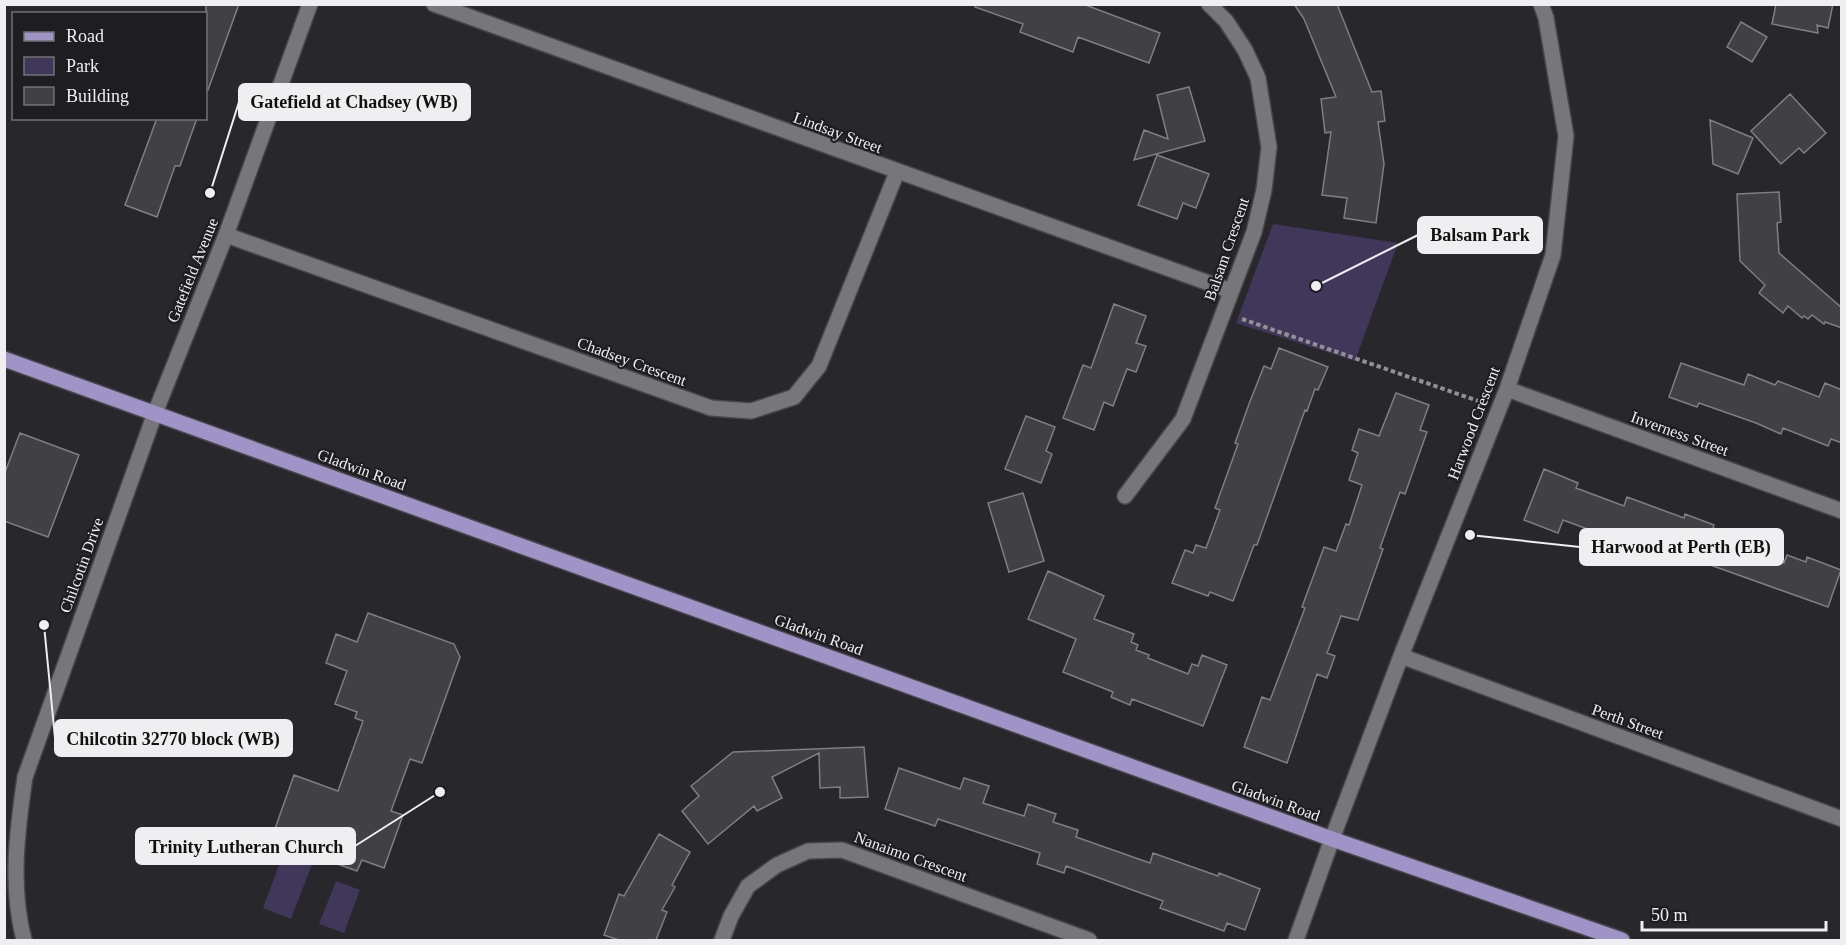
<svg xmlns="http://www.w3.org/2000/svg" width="1846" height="945" font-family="Georgia,serif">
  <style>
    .green { fill: #40375a }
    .building { fill: #414045; stroke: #7f7e82; stroke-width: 1.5 }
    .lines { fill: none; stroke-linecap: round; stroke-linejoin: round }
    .minor-casing { stroke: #464548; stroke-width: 18 }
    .major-casing { stroke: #464548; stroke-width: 18 }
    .path { stroke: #919093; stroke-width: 4; stroke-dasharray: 4.5 3; stroke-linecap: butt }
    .minor { stroke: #77767b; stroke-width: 15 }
    .major { stroke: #a093c7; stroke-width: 15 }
    .labels { text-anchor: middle; stroke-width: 4.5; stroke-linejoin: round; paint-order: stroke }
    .street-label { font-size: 16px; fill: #efeef1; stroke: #1e1d21 }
    .leader { fill: none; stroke: #efeef1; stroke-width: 2 }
    .callout-dot { fill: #efeef1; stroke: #1e1d21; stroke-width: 2 }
    .callout { fill: #efeef1; stroke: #efeef1; stroke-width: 2 }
    .callout-label { font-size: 18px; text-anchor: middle; font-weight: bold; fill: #111 }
  </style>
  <rect width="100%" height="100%" fill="#28272b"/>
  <path class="green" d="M 1273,224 L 1398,243 L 1355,361 L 1236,323 Z
    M 285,849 L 314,859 L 291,919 L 263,908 Z
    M 336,881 L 360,890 L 344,933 L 319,924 Z"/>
  <path class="building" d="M 206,4 L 239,4 L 208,90 L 206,89 Z
    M 975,4 L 1083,4 L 1160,33 L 1149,63 L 1078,37 L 1073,52 L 1020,32 L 1023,24 L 975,7 Z
    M 1294,4 L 1337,4 L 1372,92 L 1381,91 L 1385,121 L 1378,122 L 1384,164 L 1376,223 L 1344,218 L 1347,198 L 1322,195 L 1331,132 L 1325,133 L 1321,99 L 1336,97 L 1304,19 Z
    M 1776,4 L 1833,4 L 1828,28 L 1817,25 L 1818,33 L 1772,24 Z
    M 1741,22 L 1767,37 L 1752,62 L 1727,47 Z
    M 1189,87 L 1205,141 L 1134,160 L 1144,130 L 1168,139 L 1157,95 Z
    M 1790,94 L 1826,133 L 1804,153 L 1799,148 L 1781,164 L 1751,131 Z
    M 157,118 L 197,118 L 180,166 L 175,166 L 157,217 L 125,205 Z
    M 1710,120 L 1753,138 L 1738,174 L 1713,164 Z
    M 1157,155 L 1209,174 L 1196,208 L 1183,203 L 1177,219 L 1138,205 Z
    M 1779,192 L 1781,222 L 1777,223 L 1779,253 L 1842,308 L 1842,328 L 1825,322 L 1824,324 L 1812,315 L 1808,319 L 1804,316 L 1802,318 L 1788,306 L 1783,313 L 1759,293 L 1765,285 L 1740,261 L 1737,194 Z
    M 1114,304 L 1146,316 L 1136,343 L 1146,346 L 1136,372 L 1127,369 L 1113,406 L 1104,402 L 1094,430 L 1063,418 L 1083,365 L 1091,368 Z
    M 1279,348 L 1328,367 L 1318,390 L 1315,389 L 1307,411 L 1305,410 L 1257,545 L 1254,545 L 1233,601 L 1210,592 L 1208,596 L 1172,583 L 1185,550 L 1193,553 L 1196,545 L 1206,548 L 1220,510 L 1215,508 L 1238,444 L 1235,443 L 1249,404 L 1264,366 L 1271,369 Z
    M 1681,363 L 1744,385 L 1748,374 L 1775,385 L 1778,381 L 1819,397 L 1825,383 L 1842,390 L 1842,443 L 1831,439 L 1828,446 L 1783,428 L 1781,434 L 1756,423 L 1699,403 L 1697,407 L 1669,397 Z
    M 1396,393 L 1429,405 L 1420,430 L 1427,432 L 1405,494 L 1400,492 L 1380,548 L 1383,549 L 1358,620 L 1341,616 L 1327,653 L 1335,656 L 1327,678 L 1317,674 L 1287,763 L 1244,747 L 1262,697 L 1270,700 L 1305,608 L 1302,607 L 1324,547 L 1336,551 L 1346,524 L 1349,525 L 1362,485 L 1349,480 L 1358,453 L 1352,450 L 1359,429 L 1379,436 Z
    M 1026,416 L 1055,427 L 1046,451 L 1052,454 L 1041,483 L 1005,469 Z
    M 20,433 L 79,455 L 48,537 L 4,521 L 4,475 Z
    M 1544,469 L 1578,483 L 1576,488 L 1624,506 L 1627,497 L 1684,518 L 1685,514 L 1714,525 L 1713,528 L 1750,541 L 1747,550 L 1784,563 L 1787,555 L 1806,562 L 1807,557 L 1841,570 L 1828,607 L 1674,552 L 1673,555 L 1638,542 L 1636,547 L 1563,520 L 1558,533 L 1524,520 Z
    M 1023,493 L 1044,561 L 1009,572 L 988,503 Z
    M 1048,571 L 1104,596 L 1094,619 L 1134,634 L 1131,642 L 1138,645 L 1136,650 L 1149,655 L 1148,658 L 1188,674 L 1192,664 L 1198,666 L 1202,655 L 1227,665 L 1203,726 L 1132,699 L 1130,705 L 1111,697 L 1113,692 L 1063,672 L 1076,639 L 1028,619 Z
    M 368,613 L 454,644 L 460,657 L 422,763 L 410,759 L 391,811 L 403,815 L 384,868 L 362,860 L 357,871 L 271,840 L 294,775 L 338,791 L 363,721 L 355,718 L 357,712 L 335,704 L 347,671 L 326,663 L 336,634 L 357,642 Z
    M 864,747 L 868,797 L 840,798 L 840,787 L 820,788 L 819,753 L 772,777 L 782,798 L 757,811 L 754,806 L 708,844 L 682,811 L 699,796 L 691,786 L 733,752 Z
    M 899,768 L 960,789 L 964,778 L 989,786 L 983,803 L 1024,816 L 1028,804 L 1056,814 L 1053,822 L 1078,830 L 1076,837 L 1150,863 L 1153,853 L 1218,876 L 1219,873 L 1260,889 L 1245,930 L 1227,923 L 1224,931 L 1160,908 L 1163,901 L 1066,866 L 1064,873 L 1037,864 L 1040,853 L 938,819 L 935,826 L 885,809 Z
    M 659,834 L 690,852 L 672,885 L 675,887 L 662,910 L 667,912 L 656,940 L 619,940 L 604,935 L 619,894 L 624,896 Z"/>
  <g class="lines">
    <defs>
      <path id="minor" d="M 434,4 L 1231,291
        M 226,235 L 711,408 L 751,411 L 794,397 L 819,366 L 897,172
        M 1507,389 L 1842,511
        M 1125,496 L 1183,419 L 1254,232 L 1264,190 L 1269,147 L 1258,78 L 1245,50 L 1226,21 L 1209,4
        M 1401,656 L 1842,819
        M 24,940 C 10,887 17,831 25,777 L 155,413 L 226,235 L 310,4
        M 722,940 L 731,916 L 748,886 L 777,865 L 808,851 L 842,850 L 1089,940
        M 1296,940 L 1332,839 L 1401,656 L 1507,389 L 1553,255 L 1566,136 L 1546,18 L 1541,4"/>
      <path id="major" d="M 4,359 L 1332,839 L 1622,940"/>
    </defs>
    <use href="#minor" class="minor-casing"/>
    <use href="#major" class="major-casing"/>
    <path class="path" d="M 1242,319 L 1481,402"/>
    <use href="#minor" class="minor"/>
    <use href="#major" class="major"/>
  </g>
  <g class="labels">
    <g class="street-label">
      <text transform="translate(838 132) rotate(20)" y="6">Lindsay Street</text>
      <text transform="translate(1226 249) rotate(-71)" y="6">Balsam Crescent</text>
      <text transform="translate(192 270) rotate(-68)" y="6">Gatefield Avenue</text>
      <text transform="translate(632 361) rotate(20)" y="6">Chadsey Crescent</text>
      <text transform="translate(1473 423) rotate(-69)" y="6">Harwood Crescent</text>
      <text transform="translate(1680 433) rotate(20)" y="6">Inverness Street</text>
      <text transform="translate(362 469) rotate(20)" y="6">Gladwin Road</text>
      <text transform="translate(81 565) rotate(-70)" y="6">Chilcotin Drive</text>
      <text transform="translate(819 634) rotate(20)" y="6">Gladwin Road</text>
      <text transform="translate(1628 721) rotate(20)" y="6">Perth Street</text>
      <text transform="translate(1276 800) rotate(20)" y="6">Gladwin Road</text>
      <text transform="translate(911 856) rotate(20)" y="6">Nanaimo Crescent</text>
    </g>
  </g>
  <path class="leader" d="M210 193L239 102M1316 286L1418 235M1470 535L1580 547M44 625L55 738M440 792L355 846"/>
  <g class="callout-dot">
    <circle cx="210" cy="193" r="6"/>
    <circle cx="1316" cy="286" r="6"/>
    <circle cx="1470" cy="535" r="6"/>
    <circle cx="44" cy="625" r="6"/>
    <circle cx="440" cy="792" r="6"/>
  </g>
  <g class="callout">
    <rect x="239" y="84" width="231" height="36" rx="6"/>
    <rect x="1418" y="217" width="124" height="36" rx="6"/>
    <rect x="1580" y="529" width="203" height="36" rx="6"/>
    <rect x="55" y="720" width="237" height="36" rx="6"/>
    <rect x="136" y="828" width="219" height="36" rx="6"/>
  </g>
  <g class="callout-label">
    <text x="354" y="108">Gatefield at Chadsey (WB)</text>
    <text x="1480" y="241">Balsam Park</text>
    <text x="1681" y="553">Harwood at Perth (EB)</text>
    <text x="173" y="745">Chilcotin 32770 block (WB)</text>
    <text x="246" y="853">Trinity Lutheran Church</text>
  </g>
  <rect width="1846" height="945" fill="none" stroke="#efeef1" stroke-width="12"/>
  <rect x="12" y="12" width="195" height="108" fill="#1e1d21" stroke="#727174" stroke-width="1.5"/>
  <rect x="24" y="32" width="30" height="9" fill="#a093c7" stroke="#727174" stroke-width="1.5"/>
  <text x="66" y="42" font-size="18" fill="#efeef1">Road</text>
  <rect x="24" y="57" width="30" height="18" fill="#40375a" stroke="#727174" stroke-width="1.5"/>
  <text x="66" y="72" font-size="18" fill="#efeef1">Park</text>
  <rect x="24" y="87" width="30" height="18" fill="#414045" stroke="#727174" stroke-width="1.5"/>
  <text x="66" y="102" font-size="18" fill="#efeef1">Building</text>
  <path d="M1642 921v9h184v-9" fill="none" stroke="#efeef1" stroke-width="3"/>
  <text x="1651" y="921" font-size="18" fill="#efeef1" stroke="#1e1d21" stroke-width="4.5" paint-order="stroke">50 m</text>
</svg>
